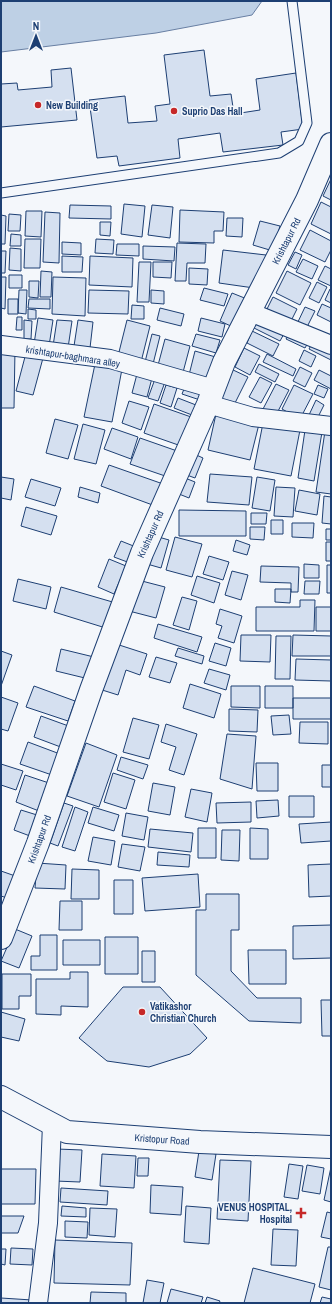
<svg xmlns="http://www.w3.org/2000/svg" width="332" height="1304" font-family="'Archivo Narrow',sans-serif">
  <style>
    .water { fill: #bed0e5; stroke: #687fa3 }
    .building { fill: #d5e0f0; stroke: #1d3f73 }
    .lines { fill: none; stroke-linecap: round; stroke-linejoin: round }
    .service-casing { stroke: #1d3f73; stroke-width: 11 }
    .minor-casing { stroke: #1d3f73; stroke-width: 20 }
    .tertiary-casing { stroke: #1d3f73; stroke-width: 24 }
    .secondary-casing { stroke: #1d3f73; stroke-width: 24 }
    .service { stroke: #f4f7fb; stroke-width: 9 }
    .minor { stroke: #f4f7fb; stroke-width: 18 }
    .tertiary { stroke: #f4f7fb; stroke-width: 22 }
    .secondary { stroke: #f4f7fb; stroke-width: 22 }
    .poi-dot { fill: #c62828; stroke: #f4f7fb; stroke-width: 1.5 }
    .labels { text-anchor: middle; stroke-width: 3; stroke-linejoin: round; paint-order: stroke }
    .poi-label { font-size: 10px; font-weight: bold; fill: #1d3f73; stroke: #f4f7fb; text-anchor: start }
    .street-label { font-size: 10px; fill: #1d3f73; stroke: #f4f7fb }
  </style>
  <rect width="100%" height="100%" fill="#f4f7fb"/>
  <path class="water" d="M 1,1 L 262,1 L 252,15 L 156,33 L 1,52 Z"/>
  <path class="building" d="M 204,50 L 210,96 L 231,94 L 234,114 L 260,110 L 256,79 L 296,73 L 303,129 L 281,132 L 283,145 L 223,152 L 220,133 L 178,139 L 180,158 L 119,166 L 117,156 L 97,158 L 89,100 L 125,96 L 128,123 L 157,121 L 155,106 L 170,104 L 164,55 Z
    M 71,68 L 77,120 L 1,127 L 1,84 L 17,83 L 18,90 L 52,87 L 51,70 Z
    M 331,179 L 331,200 L 323,196 Z
    M 321,202 L 331,207 L 331,234 L 311,224 Z
    M 124,204 L 145,206 L 142,237 L 121,234 Z
    M 70,205 L 111,206 L 111,219 L 69,218 Z
    M 152,205 L 173,207 L 170,238 L 148,235 Z
    M 180,210 L 224,212 L 223,231 L 214,231 L 214,243 L 179,242 Z
    M 26,211 L 42,211 L 41,237 L 25,236 Z
    M 45,212 L 60,213 L 59,263 L 43,262 Z
    M 9,214 L 21,215 L 20,231 L 8,231 Z
    M 1,215 L 6,216 L 5,244 L 1,244 Z
    M 227,218 L 243,218 L 242,237 L 226,236 Z
    M 260,221 L 280,226 L 273,251 L 253,245 Z
    M 100,222 L 111,222 L 110,236 L 100,235 Z
    M 310,230 L 331,241 L 331,250 L 325,262 L 300,250 Z
    M 11,234 L 21,235 L 21,246 L 10,246 Z
    M 25,239 L 41,239 L 40,268 L 24,268 Z
    M 96,239 L 114,240 L 113,254 L 95,253 Z
    M 62,242 L 81,243 L 81,255 L 62,254 Z
    M 177,243 L 206,244 L 205,263 L 187,263 L 186,281 L 175,281 Z
    M 117,244 L 139,244 L 139,256 L 116,255 Z
    M 143,246 L 175,247 L 174,261 L 143,259 Z
    M 10,248 L 21,249 L 21,271 L 9,270 Z
    M 223,250 L 266,255 L 261,289 L 219,283 Z
    M 1,251 L 6,251 L 5,273 L 1,273 Z
    M 295,252 L 302,255 L 296,269 L 288,265 Z
    M 62,256 L 83,257 L 82,272 L 62,272 Z
    M 90,256 L 133,258 L 132,287 L 89,285 Z
    M 303,259 L 318,266 L 312,279 L 296,272 Z
    M 139,262 L 151,262 L 149,302 L 137,302 Z
    M 153,262 L 172,262 L 171,278 L 153,277 Z
    M 325,266 L 331,269 L 331,286 L 318,280 Z
    M 189,268 L 208,269 L 207,285 L 189,284 Z
    M 41,271 L 52,272 L 51,297 L 40,297 Z
    M 287,271 L 311,283 L 300,305 L 276,293 Z
    M 9,275 L 22,275 L 22,288 L 9,288 Z
    M 1,277 L 6,277 L 5,309 L 1,308 Z
    M 53,277 L 86,278 L 85,316 L 52,314 Z
    M 29,281 L 39,281 L 38,298 L 29,297 Z
    M 317,282 L 327,287 L 319,303 L 309,298 Z
    M 204,288 L 228,294 L 224,306 L 200,300 Z
    M 330,289 L 331,289 L 331,303 L 325,300 Z
    M 19,290 L 27,290 L 26,314 L 18,313 Z
    M 89,290 L 129,291 L 128,314 L 88,313 Z
    M 151,290 L 164,291 L 164,304 L 151,303 Z
    M 232,293 L 247,299 L 235,328 L 220,321 Z
    M 273,297 L 297,309 L 289,325 L 265,313 Z
    M 8,299 L 18,299 L 18,314 L 8,314 Z
    M 29,299 L 50,299 L 50,309 L 28,308 Z
    M 322,304 L 331,308 L 331,322 L 317,315 Z
    M 132,305 L 144,306 L 144,319 L 131,319 Z
    M 305,307 L 315,311 L 305,331 L 296,326 Z
    M 160,308 L 184,314 L 181,326 L 157,320 Z
    M 28,309 L 36,310 L 36,319 L 28,319 Z
    M 17,317 L 22,317 L 22,330 L 16,330 Z
    M 38,318 L 53,320 L 49,346 L 34,344 Z
    M 201,318 L 225,324 L 222,337 L 198,331 Z
    M 258,319 L 285,332 L 280,341 L 254,328 Z
    M 24,320 L 32,321 L 31,339 L 24,339 Z
    M 57,320 L 72,321 L 68,348 L 53,346 Z
    M 78,320 L 93,322 L 90,348 L 74,346 Z
    M 127,320 L 150,326 L 141,362 L 118,356 Z
    M 252,331 L 279,344 L 273,356 L 247,343 Z
    M 290,332 L 309,341 L 305,348 L 286,339 Z
    M 152,334 L 160,336 L 153,364 L 145,362 Z
    M 196,334 L 220,340 L 216,353 L 192,346 Z
    M 165,339 L 190,346 L 182,376 L 157,369 Z
    M 314,340 L 331,348 L 331,360 L 309,349 Z
    M 244,348 L 260,356 L 250,375 L 235,367 Z
    M 1,349 L 15,349 L 14,408 L 1,408 Z
    M 304,350 L 316,356 L 311,367 L 299,361 Z
    M 195,351 L 219,358 L 213,381 L 189,375 Z
    M 26,353 L 43,358 L 33,395 L 16,391 Z
    M 267,354 L 296,369 L 293,376 L 263,362 Z
    M 95,364 L 122,369 L 112,422 L 84,417 Z
    M 259,364 L 279,374 L 275,382 L 255,372 Z
    M 300,367 L 312,373 L 305,387 L 293,381 Z
    M 231,369 L 248,377 L 233,407 L 216,398 Z
    M 319,370 L 331,376 L 331,389 L 314,380 Z
    M 137,374 L 152,378 L 147,397 L 132,393 Z
    M 260,377 L 272,383 L 261,403 L 249,397 Z
    M 155,379 L 165,382 L 158,401 L 148,398 Z
    M 186,384 L 204,390 L 200,400 L 182,394 Z
    M 276,384 L 289,390 L 276,415 L 263,409 Z
    M 166,385 L 177,388 L 171,407 L 160,403 Z
    M 294,385 L 313,394 L 300,419 L 282,409 Z
    M 318,385 L 328,389 L 324,398 L 314,394 Z
    M 178,398 L 196,405 L 192,415 L 174,408 Z
    M 316,400 L 324,405 L 317,419 L 309,415 Z
    M 129,401 L 149,407 L 141,430 L 122,423 Z
    M 154,404 L 194,418 L 184,447 L 144,433 Z
    M 216,414 L 259,424 L 250,460 L 208,450 Z
    M 55,419 L 78,425 L 68,459 L 46,453 Z
    M 263,423 L 300,430 L 291,476 L 254,469 Z
    M 83,424 L 105,430 L 96,464 L 74,459 Z
    M 112,428 L 138,437 L 131,459 L 104,449 Z
    M 305,430 L 322,432 L 314,481 L 298,478 Z
    M 325,431 L 331,432 L 331,494 L 316,492 Z
    M 140,438 L 180,452 L 171,478 L 130,464 Z
    M 192,453 L 203,458 L 195,478 L 184,474 Z
    M 109,465 L 166,485 L 158,507 L 101,486 Z
    M 210,474 L 252,477 L 249,505 L 207,502 Z
    M 180,476 L 195,482 L 189,498 L 174,492 Z
    M 1,477 L 14,479 L 11,500 L 1,498 Z
    M 257,477 L 275,480 L 270,511 L 252,508 Z
    M 31,479 L 61,488 L 55,506 L 25,497 Z
    M 80,487 L 100,493 L 98,503 L 78,497 Z
    M 276,487 L 295,488 L 293,517 L 274,516 Z
    M 299,490 L 320,494 L 317,515 L 295,511 Z
    M 324,496 L 331,497 L 331,524 L 322,523 Z
    M 26,507 L 57,516 L 51,535 L 21,526 Z
    M 179,510 L 246,511 L 246,536 L 179,536 Z
    M 251,513 L 267,513 L 266,524 L 251,524 Z
    M 271,520 L 283,520 L 283,534 L 271,534 Z
    M 292,523 L 314,523 L 313,538 L 292,537 Z
    M 250,527 L 265,527 L 264,540 L 250,539 Z
    M 326,529 L 331,529 L 331,540 L 326,540 Z
    M 155,536 L 169,540 L 161,568 L 147,564 Z
    M 175,537 L 202,544 L 192,577 L 166,570 Z
    M 236,540 L 250,545 L 247,555 L 233,551 Z
    M 121,541 L 136,547 L 130,563 L 114,557 Z
    M 326,542 L 331,542 L 331,561 L 326,561 Z
    M 209,556 L 229,562 L 223,580 L 203,574 Z
    M 109,559 L 126,566 L 114,594 L 98,587 Z
    M 304,564 L 319,565 L 319,578 L 304,578 Z
    M 327,565 L 331,565 L 331,593 L 327,593 Z
    M 261,566 L 299,567 L 298,592 L 291,592 L 291,583 L 260,582 Z
    M 232,571 L 248,575 L 241,600 L 225,595 Z
    M 197,576 L 220,583 L 214,603 L 191,595 Z
    M 18,579 L 51,587 L 46,609 L 13,601 Z
    M 138,580 L 165,587 L 156,618 L 129,611 Z
    M 305,581 L 320,581 L 319,594 L 304,594 Z
    M 61,587 L 116,603 L 109,629 L 54,612 Z
    M 275,589 L 291,589 L 290,603 L 275,602 Z
    M 182,597 L 197,601 L 189,630 L 173,625 Z
    M 300,600 L 315,600 L 314,631 L 256,631 L 256,607 L 300,607 Z
    M 316,607 L 331,607 L 331,631 L 316,631 Z
    M 220,609 L 242,616 L 234,643 L 218,638 L 222,626 L 216,624 Z
    M 158,624 L 202,637 L 197,652 L 154,638 Z
    M 241,635 L 271,635 L 270,662 L 240,661 Z
    M 293,635 L 331,636 L 331,656 L 292,656 Z
    M 276,636 L 291,636 L 290,679 L 275,679 Z
    M 113,643 L 147,654 L 140,675 L 126,670 L 118,695 L 99,689 Z
    M 215,643 L 231,648 L 226,666 L 209,661 Z
    M 178,648 L 204,656 L 202,664 L 175,656 Z
    M 61,649 L 94,657 L 89,679 L 56,671 Z
    M 1,651 L 12,655 L 1,686 Z
    M 156,657 L 177,663 L 170,683 L 149,677 Z
    M 296,659 L 331,660 L 331,681 L 295,680 Z
    M 209,669 L 230,675 L 226,690 L 204,683 Z
    M 190,684 L 221,694 L 214,718 L 183,708 Z
    M 34,686 L 75,701 L 68,721 L 26,707 Z
    M 231,686 L 260,686 L 260,708 L 231,707 Z
    M 265,686 L 293,686 L 293,708 L 265,708 Z
    M 1,697 L 18,703 L 8,731 L 1,729 Z
    M 293,698 L 331,698 L 331,719 L 293,719 Z
    M 229,709 L 258,710 L 257,732 L 229,731 Z
    M 289,715 L 291,734 L 273,735 L 271,716 Z
    M 41,716 L 74,728 L 66,749 L 34,737 Z
    M 133,718 L 159,725 L 149,759 L 123,752 Z
    M 300,722 L 328,722 L 328,744 L 299,743 Z
    M 166,724 L 197,734 L 184,775 L 169,770 L 176,747 L 161,742 Z
    M 227,734 L 256,736 L 252,789 L 220,779 Z
    M 28,742 L 60,754 L 52,775 L 20,764 Z
    M 86,743 L 117,755 L 99,807 L 67,796 Z
    M 121,757 L 148,765 L 143,779 L 117,770 Z
    M 256,763 L 278,763 L 278,791 L 257,791 Z
    M 1,764 L 23,771 L 16,790 L 1,785 Z
    M 322,765 L 331,765 L 331,787 L 322,787 Z
    M 113,773 L 135,780 L 126,809 L 104,802 Z
    M 25,775 L 49,783 L 39,811 L 16,802 Z
    M 153,783 L 175,787 L 170,815 L 148,811 Z
    M 191,789 L 212,793 L 207,822 L 185,817 Z
    M 289,796 L 314,796 L 314,817 L 289,817 Z
    M 278,800 L 279,816 L 257,818 L 256,801 Z
    M 251,802 L 251,822 L 217,823 L 216,803 Z
    M 64,803 L 73,806 L 58,846 L 50,843 Z
    M 75,807 L 88,812 L 75,851 L 62,847 Z
    M 93,807 L 119,815 L 114,831 L 88,823 Z
    M 21,810 L 37,815 L 30,836 L 14,830 Z
    M 126,813 L 148,817 L 144,840 L 122,836 Z
    M 331,822 L 331,841 L 301,843 L 299,824 Z
    M 198,828 L 216,828 L 216,858 L 198,858 Z
    M 250,828 L 268,829 L 268,859 L 250,859 Z
    M 150,829 L 193,833 L 191,852 L 148,847 Z
    M 222,830 L 240,830 L 239,861 L 221,860 Z
    M 93,837 L 115,841 L 111,865 L 88,861 Z
    M 122,844 L 145,847 L 140,871 L 118,867 Z
    M 158,852 L 190,855 L 189,867 L 157,865 Z
    M 37,863 L 66,865 L 65,889 L 35,888 Z
    M 331,864 L 331,896 L 309,897 L 308,865 Z
    M 72,869 L 99,870 L 99,899 L 71,899 Z
    M 1,871 L 21,878 L 13,900 L 1,896 Z
    M 198,874 L 200,907 L 145,911 L 142,878 Z
    M 114,880 L 133,880 L 133,914 L 114,914 Z
    M 206,894 L 239,894 L 239,930 L 231,930 L 231,971 L 257,998 L 301,998 L 301,1023 L 249,1021 L 196,975 L 196,910 L 206,910 Z
    M 60,901 L 82,901 L 82,930 L 59,930 Z
    M 331,925 L 331,958 L 293,959 L 293,926 Z
    M 15,929 L 32,936 L 19,968 L 1,961 Z
    M 40,935 L 57,935 L 57,970 L 31,970 L 31,956 L 40,956 Z
    M 105,937 L 138,937 L 138,974 L 105,974 Z
    M 63,940 L 100,940 L 100,965 L 63,965 Z
    M 248,950 L 286,950 L 286,984 L 249,984 Z
    M 142,951 L 155,951 L 155,982 L 142,982 Z
    M 70,972 L 88,972 L 88,1007 L 61,1006 L 61,1015 L 36,1014 L 36,979 L 70,979 Z
    M 2,974 L 31,974 L 31,996 L 19,996 L 19,1009 L 2,1009 Z
    M 123,987 L 160,987 L 207,1038 L 190,1054 L 149,1067 L 107,1061 L 79,1038 Z
    M 321,1000 L 331,1000 L 331,1036 L 322,1036 Z
    M 1,1012 L 25,1019 L 19,1041 L 1,1037 Z
    M 57,1149 L 82,1150 L 80,1182 L 55,1181 Z
    M 199,1151 L 216,1154 L 212,1180 L 195,1177 Z
    M 102,1154 L 136,1156 L 134,1188 L 100,1186 Z
    M 138,1158 L 149,1158 L 148,1176 L 137,1176 Z
    M 220,1160 L 251,1161 L 248,1221 L 217,1219 Z
    M 289,1164 L 303,1166 L 298,1199 L 284,1197 Z
    M 307,1165 L 324,1168 L 320,1194 L 302,1191 Z
    M 331,1167 L 331,1202 L 324,1200 Z
    M 1,1169 L 36,1169 L 35,1204 L 1,1204 Z
    M 151,1185 L 183,1187 L 181,1215 L 150,1213 Z
    M 61,1188 L 108,1191 L 107,1205 L 60,1202 Z
    M 62,1206 L 86,1208 L 86,1217 L 61,1216 Z
    M 186,1206 L 211,1208 L 209,1244 L 184,1242 Z
    M 90,1208 L 117,1209 L 115,1237 L 89,1235 Z
    M 327,1212 L 331,1213 L 331,1239 L 321,1237 Z
    M 1,1216 L 24,1216 L 18,1233 L 1,1233 Z
    M 65,1221 L 88,1222 L 87,1238 L 65,1237 Z
    M 273,1229 L 298,1230 L 296,1266 L 271,1265 Z
    M 55,1240 L 132,1243 L 130,1285 L 54,1283 Z
    M 328,1247 L 331,1247 L 331,1290 L 319,1287 Z
    M 11,1248 L 33,1249 L 32,1265 L 10,1264 Z
    M 1,1249 L 6,1249 L 5,1265 L 1,1264 Z
    M 253,1268 L 315,1284 L 310,1303 L 244,1303 Z
    M 147,1280 L 164,1283 L 160,1303 L 143,1303 Z
    M 171,1289 L 203,1297 L 201,1303 L 167,1303 Z
    M 91,1292 L 126,1293 L 126,1303 L 90,1303 Z
    M 207,1297 L 220,1301 L 219,1303 L 205,1303 Z
    M 322,1297 L 331,1299 L 331,1303 L 320,1303 Z
    M 1,1298 L 32,1300 L 32,1303 L 1,1303 Z"/>
  <g class="lines">
    <defs>
      <path id="service" d="M 1,193 L 279,153 L 299,141 L 307,123 L 292,1"/>
      <path id="minor" d="M 250,312 L 331,345
        M 1,345 L 110,359 L 214,389
        M 208,404 L 253,417 L 331,426
        M 38,1303 L 48,1223 L 52,1124"/>
      <path id="tertiary" d="M 1,938 L 38,843 L 91,690 L 142,553 L 208,404 L 224,362 L 307,200 L 331,144"/>
      <path id="secondary" d="M 1,1097 L 67,1132 L 200,1142 L 331,1147"/>
    </defs>
    <use href="#service" class="service-casing"/>
    <use href="#minor" class="minor-casing"/>
    <use href="#tertiary" class="tertiary-casing"/>
    <use href="#secondary" class="secondary-casing"/>
    <use href="#service" class="service"/>
    <use href="#minor" class="minor"/>
    <use href="#tertiary" class="tertiary"/>
    <use href="#secondary" class="secondary"/>
  </g>
  <g class="poi-dot">
    <circle cx="38" cy="105" r="4"/>
    <circle cx="174" cy="111" r="4"/>
    <circle cx="142" cy="1012" r="4"/>
    <path d="M299 1207h4v4h4v4h-4v4h-4v-4h-4v-4h4z"/>
  </g>
  <g class="labels">
    <g class="poi-label">
      <text x="46" y="109">New Building</text>
      <text x="182" y="115">Suprio Das Hall</text>
      <text x="150" y="1010">Vatikashor<tspan x="150" dy="12">Christian Church</tspan></text>
      <text x="292" y="1211" text-anchor="end">VENUS HOSPITAL,<tspan x="292" dy="12">Hospital</tspan></text>
    </g>
    <g class="street-label">
      <text transform="translate(286 241) rotate(-63)" y="4">Krishtapur Rd</text>
      <text transform="translate(73 356) rotate(9)" y="4">krishtapur-baghmara alley</text>
      <text transform="translate(150 534) rotate(-66)" y="4">Krishtapur Rd</text>
      <text transform="translate(39 839) rotate(-70)" y="4">Krishtapur Rd</text>
      <text transform="translate(162 1139) rotate(4)" y="4">Kristopur Road</text>
    </g>
  </g>
  <rect width="332" height="1304" fill="none" stroke="#1d3f73" stroke-width="4"/>
  <g transform="translate(36 36)" stroke="#f4f7fb" stroke-width="3" paint-order="stroke">
  <path d="M0-3L7 15L0 10L-7 15Z" fill="#1d3f73"/>
  <text y="-6" font-size="11" font-weight="bold" text-anchor="middle" fill="#1d3f73">N</text>
  </g>
</svg>
